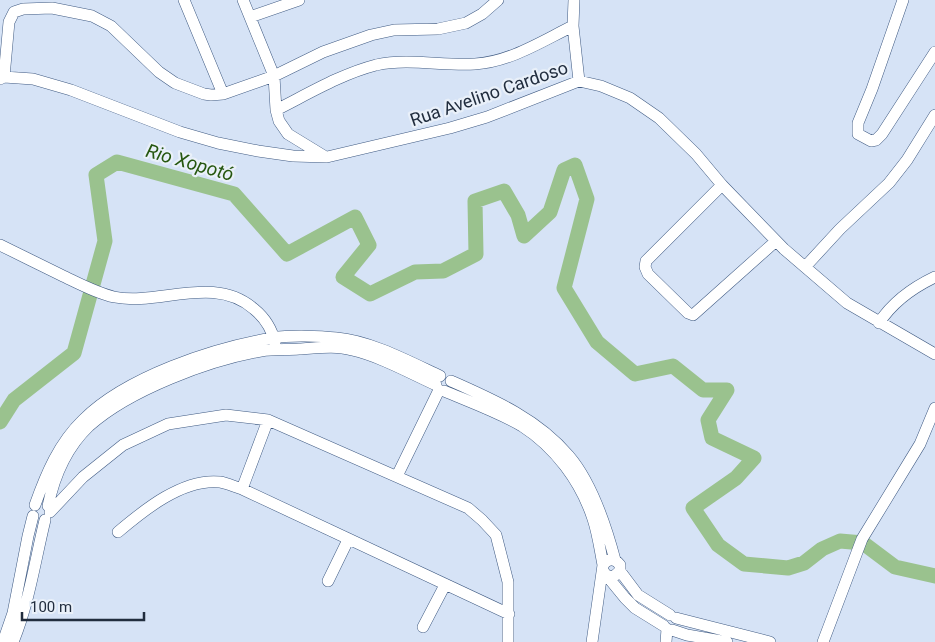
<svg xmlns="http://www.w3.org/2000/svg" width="935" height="642" font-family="Roboto,sans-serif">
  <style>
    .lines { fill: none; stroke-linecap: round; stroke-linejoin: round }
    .river { stroke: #9ac28e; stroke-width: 15 }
    .minor-casing { stroke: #405b83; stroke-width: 12 }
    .minor { stroke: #fff; stroke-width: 11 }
    .labels { text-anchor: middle; stroke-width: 4.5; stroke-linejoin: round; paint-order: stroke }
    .street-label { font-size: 18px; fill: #212d3e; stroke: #e9f0f9 }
    .water-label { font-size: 19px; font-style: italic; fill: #265710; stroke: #e9f0f9 }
  </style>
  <rect width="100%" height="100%" fill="#d6e3f6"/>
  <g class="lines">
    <path class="river" d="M 0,422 L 14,400 L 74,353 L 105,241 L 96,175 L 117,162 L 234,194 L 287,254 L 355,217 L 369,245 L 343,277 L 370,294 L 415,272 L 443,271 L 476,254 L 475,201 L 504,191 L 518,215 L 524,236 L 550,212 L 564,170 L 575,165 L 587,199 L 564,288 L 597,342 L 635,374 L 673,366 L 703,390 L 727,390 L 708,420 L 712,438 L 754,458 L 736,478 L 693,508 L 718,545 L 744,564 L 788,568 L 804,563 L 822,549 L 840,541 L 863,543 L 895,567 L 935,576"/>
    <defs>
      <path id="minor" d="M 184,0 L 223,94
        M 243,0 L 274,76 L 276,110 L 279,121 L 288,134 L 324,156
        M 574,0 L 573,26 L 579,81
        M 903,0 L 872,89 L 858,123 L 858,134 L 871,141 L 876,140 L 882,134 L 935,52
        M 250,17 L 299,0
        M 4,77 L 9,22 L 14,12 L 23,9 L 52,8 L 92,16 L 111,26 L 159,72 L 175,83 L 204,94 L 211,95 L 223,94 L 274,76 L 323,52 L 371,35 L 394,30 L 438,29 L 466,23 L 482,14 L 498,0
        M 0,79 L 4,77 L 33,79 L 71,90 L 180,132 L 218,143 L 258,151 L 293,156 L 327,157 L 450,128 L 487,117 L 579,81 L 601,86 L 630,98 L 659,118 L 696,154 L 722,185 L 784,249 L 847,303 L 935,354
        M 276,110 C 308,94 341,74 376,65 C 409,58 442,66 475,64 C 510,62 542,41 573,26
        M 722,185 L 646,261 L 645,267 L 648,274 L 688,313 L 693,315 L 776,241
        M 0,245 C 20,255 41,265 61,275 C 78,283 96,293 114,297 C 159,306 214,274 254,309 C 265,318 272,329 275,343
        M 805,267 L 840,229 L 889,183 L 907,160 L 935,115
        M 879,323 C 892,303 914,287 935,277
        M 451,381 C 494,400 538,419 569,456 C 592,483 606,526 615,560
        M 444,391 C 470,402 498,412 522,426 C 555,447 581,482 593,519 C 598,534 600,550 603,565
        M 397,476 L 439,390
        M 242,489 L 268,420
        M 35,505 C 46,474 59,443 83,420 C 126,377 213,348 273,338 C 290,335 320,336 337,338 C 371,341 410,362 440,376
        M 48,506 C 54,477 67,447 89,426 C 129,390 209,360 261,351 C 274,349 287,350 299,349 C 317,348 335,345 352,350 C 379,356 410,373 436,385
        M 50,512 L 83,477 L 123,445 L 168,424 L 226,415 L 268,420 L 468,508 L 482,520 L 496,535 L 508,582 L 508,642
        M 118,532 C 144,510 183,478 220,482 C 227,483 235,487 242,489 L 509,614
        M 620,571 L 638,595 L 670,615
        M 607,576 L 625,598 L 635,608 L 664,626
        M 328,581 L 348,540
        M 676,618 L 770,642
        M 423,627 L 445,585
        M 672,630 L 687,635 L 727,642
        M 3,642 L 13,613 L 28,536 L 33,516
        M 13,642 C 29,603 35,561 45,520
        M 592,642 L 603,565 C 608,558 615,558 620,565 L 620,571 L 613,577 L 607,576 L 603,571
        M 666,642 L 667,629
        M 823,642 L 862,539 L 920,444 L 935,408"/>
    </defs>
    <use href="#minor" class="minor-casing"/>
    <use href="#minor" class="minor"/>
  </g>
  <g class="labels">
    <g class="street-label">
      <text transform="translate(489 94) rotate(-19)" y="6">Rua Avelino Cardoso</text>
    </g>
    <g class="water-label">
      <text transform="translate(190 162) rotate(16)" y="7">Rio Xopotó</text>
    </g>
  </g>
  <path d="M22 612v8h122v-8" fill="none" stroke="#212d3e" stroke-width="2.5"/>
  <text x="30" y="612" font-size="15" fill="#212d3e" stroke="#e9f0f9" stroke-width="4" paint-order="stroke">100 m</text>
</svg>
